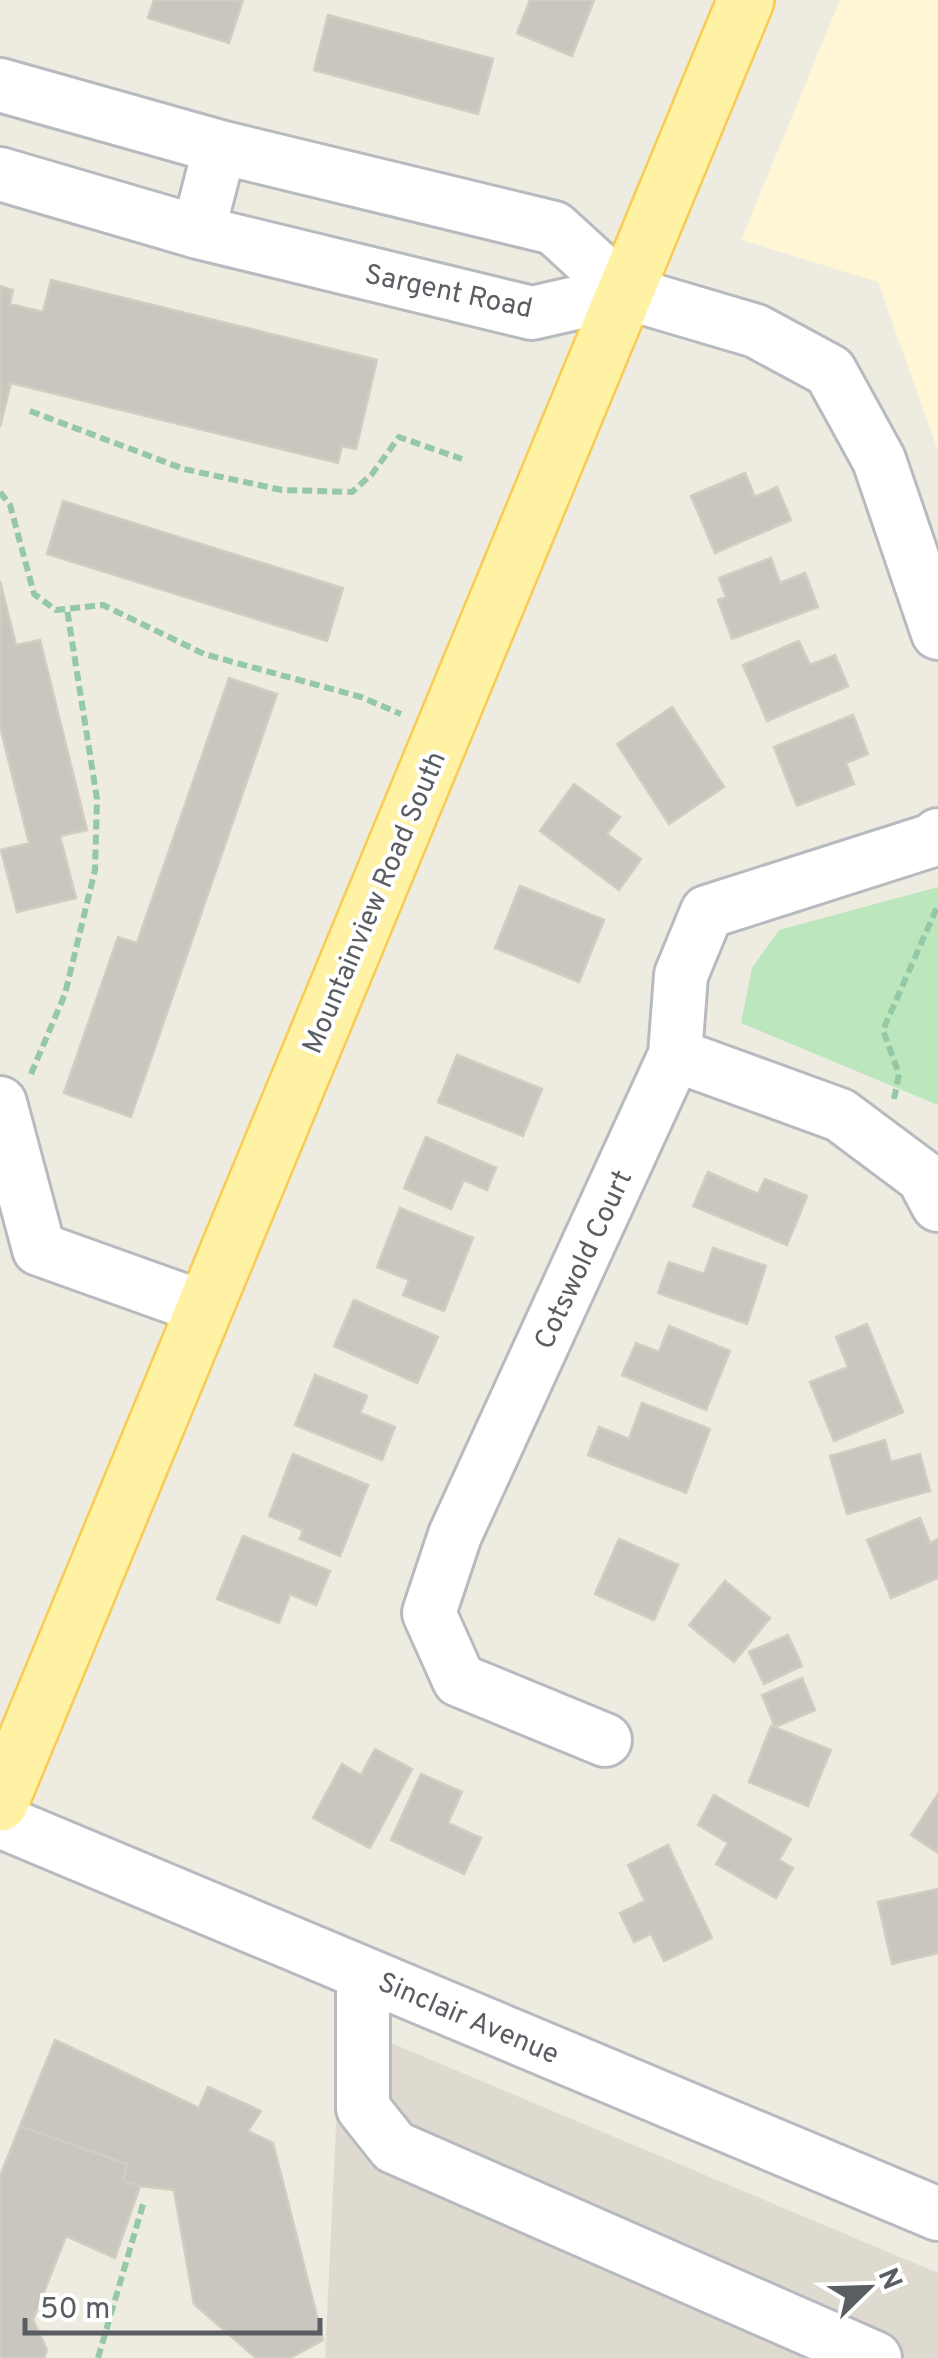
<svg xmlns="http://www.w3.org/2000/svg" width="938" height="2358" font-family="Overpass,sans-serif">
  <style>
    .commercial { fill: #fff6d5 }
    .education { fill: #dedad0 }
    .green { fill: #bce7bd }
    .building { fill: #c9c6bf; stroke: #d3cdc0; stroke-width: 2.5 }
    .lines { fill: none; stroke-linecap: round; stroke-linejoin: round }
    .minor-casing { stroke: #b7babf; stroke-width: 58 }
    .major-casing { stroke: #f8cc50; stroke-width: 60 }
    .path { stroke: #95c8a4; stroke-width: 6; stroke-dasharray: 10 5; stroke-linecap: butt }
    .minor { stroke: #fff; stroke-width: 52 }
    .major { stroke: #fff2a5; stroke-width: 55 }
    .labels { text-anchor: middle; stroke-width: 8; stroke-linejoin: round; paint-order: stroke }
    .street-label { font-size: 28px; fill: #5a5e63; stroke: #fff }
  </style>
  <rect width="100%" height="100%" fill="#eeebe1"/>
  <path class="commercial" d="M 840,0 L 938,0 L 938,451 L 878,282 L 741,240 Z"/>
  <path class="education" d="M 341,2022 L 938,2273 L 938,2358 L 325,2358 Z"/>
  <path class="green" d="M 938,887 L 938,1105 L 741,1023 L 752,968 L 779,930 Z"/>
  <path class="building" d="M 154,0 L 243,0 L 229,43 L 148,18 Z
    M 530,0 L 594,0 L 572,56 L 517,33 Z
    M 328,15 L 493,59 L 478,114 L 314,70 Z
    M 51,280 L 377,360 L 356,449 L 342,446 L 338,463 L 11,383 L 0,427 L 0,286 L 13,290 L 10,304 L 43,312 Z
    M 745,473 L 755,497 L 777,487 L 791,520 L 715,553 L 691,496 Z
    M 63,501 L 343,588 L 327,641 L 47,554 Z
    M 771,558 L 780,583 L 805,573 L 818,607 L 732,639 L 718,600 L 726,597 L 719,578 Z
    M 0,581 L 16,645 L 40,640 L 87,830 L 60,836 L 76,898 L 17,912 L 1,850 L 29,843 L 0,726 Z
    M 799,641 L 810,665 L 835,655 L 848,686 L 767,721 L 743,665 Z
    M 229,678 L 277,694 L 131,1117 L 64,1093 L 118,937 L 137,943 Z
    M 672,707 L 724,787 L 669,824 L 617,744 Z
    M 853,715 L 868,754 L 846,763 L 854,784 L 797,806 L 774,747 Z
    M 574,784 L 620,817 L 607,834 L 641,859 L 619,890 L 540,831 Z
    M 520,886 L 604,920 L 579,982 L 495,948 Z
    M 457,1055 L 542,1089 L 523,1136 L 438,1102 Z
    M 426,1137 L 496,1168 L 487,1190 L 464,1180 L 451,1209 L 404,1188 Z
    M 708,1172 L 758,1194 L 765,1179 L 807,1196 L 787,1245 L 693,1206 Z
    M 400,1208 L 473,1238 L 444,1311 L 403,1295 L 409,1280 L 377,1267 Z
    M 713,1248 L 766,1266 L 747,1324 L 658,1293 L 669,1262 L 704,1274 Z
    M 354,1300 L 438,1337 L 417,1383 L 334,1346 Z
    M 867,1324 L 903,1412 L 834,1441 L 810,1382 L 848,1367 L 836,1337 Z
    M 669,1326 L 730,1351 L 706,1410 L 622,1375 L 636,1343 L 659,1352 Z
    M 315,1375 L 367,1396 L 360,1413 L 395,1427 L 382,1460 L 295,1425 Z
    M 642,1403 L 710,1429 L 686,1493 L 588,1455 L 599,1427 L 629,1439 Z
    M 885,1440 L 891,1462 L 920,1454 L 930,1491 L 847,1514 L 830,1456 Z
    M 293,1454 L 368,1485 L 340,1556 L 300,1539 L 303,1530 L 269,1516 Z
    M 920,1518 L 930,1543 L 938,1539 L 938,1578 L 891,1598 L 867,1540 Z
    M 243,1536 L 330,1571 L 316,1605 L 290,1594 L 279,1623 L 217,1599 Z
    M 619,1539 L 678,1565 L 654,1620 L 595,1594 Z
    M 725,1581 L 770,1618 L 734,1662 L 689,1625 Z
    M 788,1635 L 802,1666 L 764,1684 L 749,1652 Z
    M 802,1678 L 815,1710 L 775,1727 L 762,1695 Z
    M 771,1726 L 831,1750 L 808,1806 L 749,1782 Z
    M 375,1749 L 412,1769 L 370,1848 L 313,1818 L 342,1764 L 361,1775 Z
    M 421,1774 L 462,1792 L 448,1823 L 481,1838 L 464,1874 L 391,1840 Z
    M 938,1794 L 938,1853 L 911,1835 Z
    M 714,1795 L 791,1839 L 779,1860 L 793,1868 L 776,1898 L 716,1864 L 728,1843 L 698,1825 Z
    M 668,1845 L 712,1938 L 664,1961 L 651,1934 L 634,1942 L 620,1913 L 645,1901 L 628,1865 Z
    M 938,1889 L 938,1953 L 892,1964 L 878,1902 Z
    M 55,2040 L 199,2108 L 208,2087 L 261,2111 L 248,2131 L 273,2143 L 323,2340 L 290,2358 L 256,2358 L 194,2304 L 174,2190 L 140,2186 L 123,2181 L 127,2164 L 20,2126 Z
    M 20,2126 L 127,2164 L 123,2181 L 140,2186 L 115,2258 L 66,2236 L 33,2320 L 47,2350 L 44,2358 L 0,2358 L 0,2176 Z"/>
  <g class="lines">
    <defs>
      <path id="minor" d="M 0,85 L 220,147 L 554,228 L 624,292 L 756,331 L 830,371 L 879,460 L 938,633
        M 0,174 L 198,232 L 532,313 L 624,292
        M 198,232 L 220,147
        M 675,1055 L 840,1115 L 923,1177 L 938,1205
        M 0,1103 L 39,1249 L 204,1308
        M 605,1740 L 459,1680 L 429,1613 L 455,1535 L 675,1055 L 681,975 L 707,912 L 933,840 L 938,835
        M 0,1821 L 938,2214
        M 363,1973 L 363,2108 L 394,2147 L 875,2358"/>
      <path id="major" d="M 0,1803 L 746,0"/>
    </defs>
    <use href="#minor" class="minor-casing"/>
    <use href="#major" class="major-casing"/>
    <path class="path" d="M 30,411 L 184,469 L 282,490 L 352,492 L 372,474 L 399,437 L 462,459
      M 0,492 L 10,505 L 34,594 L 56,610 L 103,605 L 204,654 L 361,697 L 401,714
      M 31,1074 L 65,994 L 95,870 L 97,799 L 67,609
      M 894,1099 L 899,1074 L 883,1030 L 938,905
      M 98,2358 L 144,2201"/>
    <use href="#minor" class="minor"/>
    <use href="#major" class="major"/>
  </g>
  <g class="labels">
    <g class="street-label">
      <text transform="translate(449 290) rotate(12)" y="10">Sargent Road</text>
      <text transform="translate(373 902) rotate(-67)" y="10">Mountainview Road South</text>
      <text transform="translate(582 1259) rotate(-65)" y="10">Cotswold Court</text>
      <text transform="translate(469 2017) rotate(23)" y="10">Sinclair Avenue</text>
    </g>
  </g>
  <g transform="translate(868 2288) rotate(67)" stroke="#ffffff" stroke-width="8" paint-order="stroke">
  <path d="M0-8L18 38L0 25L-18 38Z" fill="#5a5e63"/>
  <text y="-15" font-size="28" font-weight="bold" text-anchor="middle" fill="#5a5e63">N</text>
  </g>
  <path d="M25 2318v15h295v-15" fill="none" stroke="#5a5e63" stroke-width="5"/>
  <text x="40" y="2318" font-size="30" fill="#5a5e63" stroke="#ffffff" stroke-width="8" paint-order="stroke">50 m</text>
</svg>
